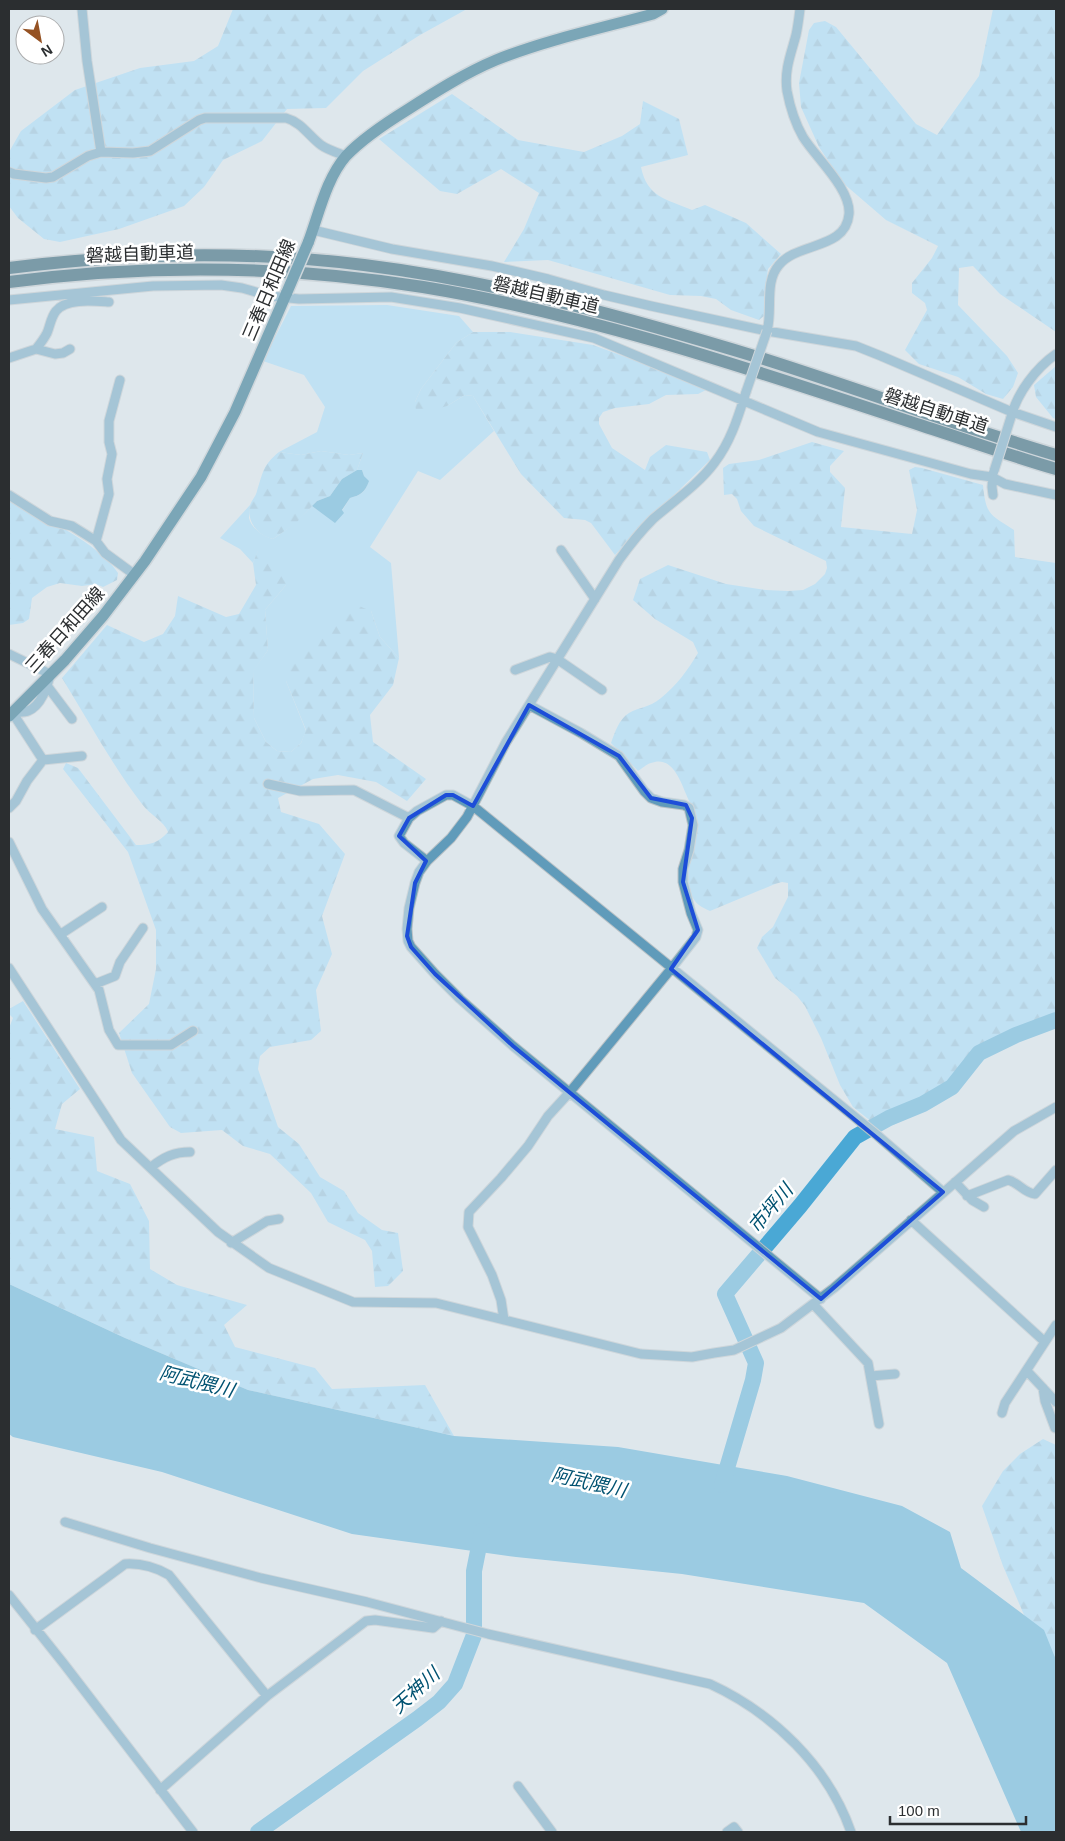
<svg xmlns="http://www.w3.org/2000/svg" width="1065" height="1841" font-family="Helvetica,'Noto Sans JP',sans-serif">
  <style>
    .green { fill: #9cd9fa }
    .forest { fill: url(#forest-firs) }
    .water { fill: #4aa8d5 }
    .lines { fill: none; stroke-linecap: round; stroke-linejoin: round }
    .river { stroke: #4aa8d5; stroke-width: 16 }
    .minor-casing { stroke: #bac2c6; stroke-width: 11 }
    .major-casing { stroke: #bac2c6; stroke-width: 14 }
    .highway-casing { stroke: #bac2c6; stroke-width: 15 }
    .minor { stroke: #609bba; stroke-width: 9 }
    .major { stroke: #035777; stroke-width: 11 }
    .highway { stroke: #043e56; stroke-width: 12 }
    .minor-bridge-casing { stroke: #bac2c6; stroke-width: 11; stroke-linecap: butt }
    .major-bridge-casing { stroke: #bac2c6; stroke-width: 14; stroke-linecap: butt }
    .minor-bridge { stroke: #609bba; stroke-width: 9 }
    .major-bridge { stroke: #035777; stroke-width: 11 }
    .marked { fill: none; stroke: #1d4ed8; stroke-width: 4; stroke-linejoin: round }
    .labels { text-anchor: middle; stroke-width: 5; stroke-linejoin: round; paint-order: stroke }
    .street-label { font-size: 18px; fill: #2b2e30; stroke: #fff }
    .water-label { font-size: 19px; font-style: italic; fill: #015271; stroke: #fff }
  </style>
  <defs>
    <pattern id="forest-firs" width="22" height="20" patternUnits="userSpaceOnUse" patternTransform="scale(1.25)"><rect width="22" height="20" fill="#9cd9fa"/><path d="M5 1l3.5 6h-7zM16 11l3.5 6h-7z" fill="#87bbd7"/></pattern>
  </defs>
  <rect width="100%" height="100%" fill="#dee7ec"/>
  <path class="green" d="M 387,305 L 459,316 L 473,332 L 456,343 L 421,389 L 415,402 L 447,406 L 465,395 L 473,396 L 494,431 L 440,480 L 418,471 L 370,547 L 391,563 L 399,658 L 380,637 L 371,611 L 286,681 L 306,731 L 301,743 L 291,752 L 277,751 L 266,742 L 254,718 L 253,671 L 268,650 L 265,610 L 286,585 L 258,551 L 253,563 L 240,549 L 220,538 L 250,505 C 250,509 249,514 249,518 C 251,528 264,537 273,539 C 288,529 300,519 312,506 L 335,522 L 350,498 C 361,495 366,492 368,481 L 364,476 L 362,470 L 357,470 L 363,453 L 349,455 L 321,451 L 301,455 L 279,452 L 317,432 L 325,407 L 304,375 L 263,361 L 291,306 Z"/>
  <path class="forest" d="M 233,9 L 467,9 L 420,35 L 363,71 L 326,108 L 287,109 L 262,141 L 223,160 L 204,187 L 184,206 L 119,229 L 60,242 L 44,239 L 18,218 L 9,206 L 9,152 L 21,131 L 75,90 L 140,68 L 194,61 L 218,46 Z
    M 993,9 L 1056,9 L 1056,332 L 1000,294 L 973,266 L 959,268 L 958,305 L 1007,356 L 1018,373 L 1013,387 L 1003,399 L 986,394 L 958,377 L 919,364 L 905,350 L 927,310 L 925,303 L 912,293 L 912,283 L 932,258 L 938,246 L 886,220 L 843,183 L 819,147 L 801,107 L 799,83 L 809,30 L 814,23 L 825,21 L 836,27 L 916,124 L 937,135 L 979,76 Z
    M 452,94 L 518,140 L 584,152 L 622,136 L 640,124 L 643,101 L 679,119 L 688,155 L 641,167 C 647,197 666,199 692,210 L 705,205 L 746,223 L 781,254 L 768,269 L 764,298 L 764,316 L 759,320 L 731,310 L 716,299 L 701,296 L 670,295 L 548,260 L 504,262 L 524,229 L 539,193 L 501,169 L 457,194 L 440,191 L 379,139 Z
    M 473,332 L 510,332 L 593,345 L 710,388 L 698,394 L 666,395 L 649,404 L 615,408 L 603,412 L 599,418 L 599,424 L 612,448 L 645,470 L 650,457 L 666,445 L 707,452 L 710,460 L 640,528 L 615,555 L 591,523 L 585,520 L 564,518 L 521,474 L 473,396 L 465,395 L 447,406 L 421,413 L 416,411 L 415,402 L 421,389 L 456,343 Z
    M 1056,366 L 1056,419 L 1053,418 L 1036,397 L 1034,385 Z
    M 812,442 L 844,451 L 830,466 L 830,472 L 845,488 L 841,527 L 912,534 L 917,510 L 909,470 L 915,467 L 922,468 L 983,485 C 986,516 990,514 1014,530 L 1015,557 L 1056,563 L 1056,1025 L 1031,1031 L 989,1054 L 953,1094 L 928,1109 L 882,1130 L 853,1107 L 840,1085 L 821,1038 L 805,1006 L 797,996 L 775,978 L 757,948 L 762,937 L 773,927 L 788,897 L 788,883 L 782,882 L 775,884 L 710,911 C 701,907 695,904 691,894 C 681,870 698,844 696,819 C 695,811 689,802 686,794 C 680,779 671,755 651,763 C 646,764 642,769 638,771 L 611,743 C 615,732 619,719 629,713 C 639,707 649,708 661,698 C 676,686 688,670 698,653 L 693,642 L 655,619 L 633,600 L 640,579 L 668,565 L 726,584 L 766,590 L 788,591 L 803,590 L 815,584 L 825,574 L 827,568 L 826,561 L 754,526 L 741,511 L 737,499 L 732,494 L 724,495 L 723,468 L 729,464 L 759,460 Z
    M 321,451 L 349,455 L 363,453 L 357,470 L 342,479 L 330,496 L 317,501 L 296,523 L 273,539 C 258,536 246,521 250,505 C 252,500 256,496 257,491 C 263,472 263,465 279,452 L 301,455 Z
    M 9,500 L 15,501 C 46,519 99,544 118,573 L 117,580 L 103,587 L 96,584 L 82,586 L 60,583 L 47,587 L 32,598 L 29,619 L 23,623 L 9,625 Z
    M 258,550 L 271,555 L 288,576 L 286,585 L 265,610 L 268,650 L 253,672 L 254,718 L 266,742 L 277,751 L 291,752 L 301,743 L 306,730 L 286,681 L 287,668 L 324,626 L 359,606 L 371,611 L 380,637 L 399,658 L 393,685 L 370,715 L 373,742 L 426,779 L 407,801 L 376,782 L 338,775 L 313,779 L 278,798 L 281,812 L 319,824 L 345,854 L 322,916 L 332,954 L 316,990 L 321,1031 L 311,1040 L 270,1047 L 260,1056 L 258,1069 L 278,1127 L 299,1144 L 320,1177 L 344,1191 L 358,1213 L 382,1230 L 398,1233 L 403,1271 L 388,1286 L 375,1287 L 372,1251 L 365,1240 L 328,1222 L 311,1193 L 270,1154 L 243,1146 L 222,1130 L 181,1133 L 170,1127 L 132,1073 L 119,1033 L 149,1004 L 156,969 L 156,930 L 128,852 L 63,769 L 66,763 L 78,768 L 136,845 C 150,845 158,843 168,832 C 164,821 150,815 142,804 C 112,765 88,720 62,678 L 107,625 L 144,642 L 163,634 L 175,616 L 178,596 L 226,617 L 239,614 L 256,585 L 253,563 Z
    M 23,1001 L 80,1089 L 62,1104 L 55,1129 L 94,1137 L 97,1171 L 130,1184 L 149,1221 L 150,1269 L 177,1285 L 247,1305 L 224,1325 L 235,1347 L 315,1368 L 332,1389 L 425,1385 L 454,1436 L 248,1390 L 125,1338 L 9,1284 L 9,1028 L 13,1018 L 9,1014 L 9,1009 Z
    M 1043,1439 L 1056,1445 L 1056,1689 L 1003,1566 L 982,1506 L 1003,1471 L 1020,1454 Z"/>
  <path class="water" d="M 357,470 L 362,470 L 364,476 L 369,481 C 365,492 361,495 350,498 L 342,510 L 344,513 L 335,523 L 312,506 L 317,501 L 330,496 L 342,479 Z
    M 9,1284 L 125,1338 L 248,1390 L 454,1436 L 618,1447 L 787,1476 L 902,1506 L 950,1532 L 961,1568 L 1044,1630 L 1056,1660 L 1056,1832 L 1021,1832 L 947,1663 L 864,1603 L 682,1574 L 516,1557 L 352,1534 L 162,1472 L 13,1437 L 9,1434 Z"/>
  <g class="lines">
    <path class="river" d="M 722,1485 L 753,1380 L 756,1363 L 725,1294 L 800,1206 L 855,1137 L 889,1118 L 923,1104 L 952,1087 L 979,1053 L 1016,1035 L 1056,1020
      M 258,1832 L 417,1719 L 439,1702 L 455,1684 L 474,1635 L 474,1571 L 482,1531"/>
    <defs>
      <path id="minor" d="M 82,9 L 87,61 L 101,152
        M 9,172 L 14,174 L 46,178 L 53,177 L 88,156 L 101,152 L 133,153 L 150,151 L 199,120 L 205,118 L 286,118 C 301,122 309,136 321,145 C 328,150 338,153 346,156
        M 313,230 L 392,249 L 492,266 L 548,279 L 604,295 L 651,306 L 767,331 L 856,346 L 881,356 L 1012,412 L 1056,427
        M 9,300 L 153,286 L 221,285 L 242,288 L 270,296 L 299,299 L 391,297 L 460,308 L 594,338 L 818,432 L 971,474 L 992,477 L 1005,484 L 1056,495
        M 767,331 C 773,310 764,282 779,265 C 797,242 846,250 849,214 C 851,189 816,158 803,137 C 795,123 790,107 787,91 C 784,70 791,54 796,35 C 798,26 799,17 800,9
        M 36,349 C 40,344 44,339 47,333 C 50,326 51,317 56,311 C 66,298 94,301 109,302
        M 9,358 L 36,349 L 55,354 L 63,353 L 70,349
        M 746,392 C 738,417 731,441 715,462 C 699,484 674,501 653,519 C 640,532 629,546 619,560 L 506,742 L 467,817 L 451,838 L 427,861 L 419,872 L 415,883 L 409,908 L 407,929 L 408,941 L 411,947 L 435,974 L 460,999 L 513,1046 L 821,1299
        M 1011,417 C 1017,393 1036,368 1056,354
        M 9,495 L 50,521 L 72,526 L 96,541 L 105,553 L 135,575
        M 993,495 L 992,487 L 993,474
        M 96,541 L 109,494 L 107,479 L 112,454 L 109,442 L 109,421 L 120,380
        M 561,550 L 595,599
        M 9,654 L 50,674 C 48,686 41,706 28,711 C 24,713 17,712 12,712
        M 515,670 L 550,657 L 557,659 L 602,690
        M 48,687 L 72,719
        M 12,712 L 43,760
        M 268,784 L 300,791 L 354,790 L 409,818
        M 9,808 L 16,801 L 27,781 L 43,760 L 82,756
        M 9,842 L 42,909 L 99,990 L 109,1030 L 118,1045 L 171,1045 L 193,1031
        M 427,861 L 404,843 L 399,836 L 409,818 L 417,811 L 446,795 L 453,795 L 473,806 L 877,1135 L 943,1192
        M 61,934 L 102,907
        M 9,968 L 121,1140 L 218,1232 L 269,1268 L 353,1302 L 436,1303 L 641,1354 L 692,1357 L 714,1353 L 734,1350 L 781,1328 L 834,1288 L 1014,1131 L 1056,1107
        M 95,984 L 115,976 L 120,962 L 143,928
        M 151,1167 C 164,1157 174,1152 190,1152
        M 955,1182 L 972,1200 L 984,1207
        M 967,1196 L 1008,1180 C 1018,1182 1024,1193 1035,1194 L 1056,1170
        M 911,1220 L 1045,1342
        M 231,1243 L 267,1221 L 279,1219
        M 814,1305 L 868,1363 L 879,1424
        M 504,1320 L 501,1300 L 492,1275 L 468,1227 L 469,1212 L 501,1178 L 528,1146 L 548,1116 L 569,1093 L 671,969 L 696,937 L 698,930 L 691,913 L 683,882 L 683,869 L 689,850 L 693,825 L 689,808 L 684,805 L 662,802 L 651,798 L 644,791 L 619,756 L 581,733 L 529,705
        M 1027,1371 L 1056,1402
        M 871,1376 L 895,1374
        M 1043,1388 L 1045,1401 L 1055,1428
        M 1002,1413 L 1005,1403 L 1056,1325
        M 65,1522 L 150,1548 L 261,1578 L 367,1602 L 488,1634 L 710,1684 C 773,1713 828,1766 851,1832
        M 9,1595 L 64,1664 L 193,1832
        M 35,1630 L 125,1564 C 141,1563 155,1567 169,1575 L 267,1696
        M 518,1786 L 552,1832
        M 160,1790 L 267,1696 L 366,1621 L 375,1620 L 433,1628 L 441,1621
        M 727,1832 L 734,1827 L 738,1832"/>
      <path id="major" d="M 308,243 C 319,214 326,179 346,156 C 363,138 386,123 407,110 C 435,92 465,73 496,60 C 546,40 602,28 653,14 L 662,9
        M 9,716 L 65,660 L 103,616 L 145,561 L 201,477 L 235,412 L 287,292"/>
      <path id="highway" d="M 9,268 C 127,253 246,250 364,265 C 500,282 633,319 764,359 C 862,390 958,426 1056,455
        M 9,282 C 147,264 285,265 423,287 C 594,315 759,372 923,426 C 967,440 1011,456 1056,469"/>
    </defs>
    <use href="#minor" class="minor-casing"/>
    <use href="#major" class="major-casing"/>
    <use href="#highway" class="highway-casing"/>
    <use href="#minor" class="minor"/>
    <use href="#major" class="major"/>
    <use href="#highway" class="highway"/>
    <defs>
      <path id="minor-bridge" d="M 746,392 L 767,331
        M 994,471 L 1011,417"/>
      <path id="major-bridge" d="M 287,292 L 308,243"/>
    </defs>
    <use href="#minor-bridge" class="minor-bridge-casing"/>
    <use href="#major-bridge" class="major-bridge-casing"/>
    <use href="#minor-bridge" class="minor-bridge"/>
    <use href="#major-bridge" class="major-bridge"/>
  </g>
  <path d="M0 0H1065V1841H0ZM 529,705 L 619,756 L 651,798 L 686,805 L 692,818 L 683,882 L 698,930 L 671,969 L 943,1192 L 821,1299 L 513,1046 L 435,974 L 411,947 L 407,936 L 415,883 L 426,861 L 399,836 L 409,818 L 446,795 L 453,795 L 473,806 Z" fill="#dee7ec" fill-opacity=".55" fill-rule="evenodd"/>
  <path class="marked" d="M 529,705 L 619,756 L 651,798 L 686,805 L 692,818 L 683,882 L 698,930 L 671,969 L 943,1192 L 821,1299 L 513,1046 L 435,974 L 411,947 L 407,936 L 415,883 L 426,861 L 399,836 L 409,818 L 446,795 L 453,795 L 473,806 Z"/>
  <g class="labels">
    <g class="street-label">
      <text transform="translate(140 254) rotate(-2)" y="6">磐越自動車道</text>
      <text transform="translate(269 290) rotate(-67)" y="6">三春日和田線</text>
      <text transform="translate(546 295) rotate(13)" y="6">磐越自動車道</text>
      <text transform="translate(936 411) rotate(18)" y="6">磐越自動車道</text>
      <text transform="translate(65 630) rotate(-48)" y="6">三春日和田線</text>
    </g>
    <g class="water-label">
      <text transform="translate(770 1208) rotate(-50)" y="7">市坪川</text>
      <text transform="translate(197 1381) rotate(14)" y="7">阿武隈川</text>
      <text transform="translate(589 1482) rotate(13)" y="7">阿武隈川</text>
      <text transform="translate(415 1690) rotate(-42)" y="7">天神川</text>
    </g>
  </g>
  <rect width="1065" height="1841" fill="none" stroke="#2b2e30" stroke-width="20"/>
  <g transform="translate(40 40) rotate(148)"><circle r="24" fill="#ffffff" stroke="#aaabac"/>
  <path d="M0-4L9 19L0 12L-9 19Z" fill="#955223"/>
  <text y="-8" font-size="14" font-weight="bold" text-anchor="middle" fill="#2b2e30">N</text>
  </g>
  <path d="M890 1816v8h136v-8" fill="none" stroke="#2b2e30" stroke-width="2.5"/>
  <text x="898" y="1816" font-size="15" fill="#2b2e30" stroke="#ffffff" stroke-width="4" paint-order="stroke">100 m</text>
</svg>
